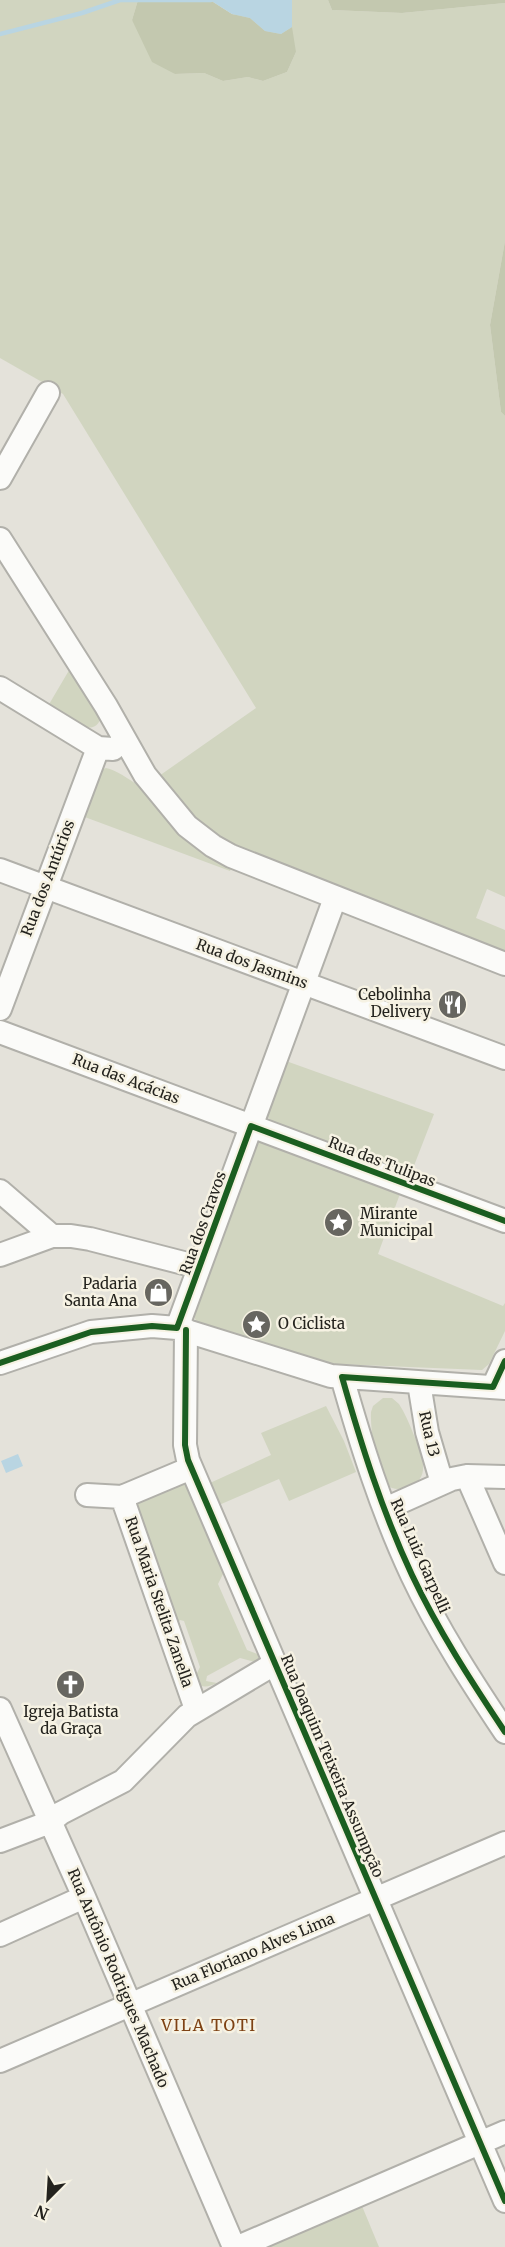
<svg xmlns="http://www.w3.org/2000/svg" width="505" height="2247" font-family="Merriweather,serif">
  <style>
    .green { fill: #d1d5c0 }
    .forest { fill: #c3c8af }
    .water { fill: #b9d5e2 }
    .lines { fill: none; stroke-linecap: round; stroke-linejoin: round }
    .stream { stroke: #b9d5e2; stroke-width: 4.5 }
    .minor-casing { stroke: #b1b0aa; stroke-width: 26 }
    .minor { stroke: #fbfbf9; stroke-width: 22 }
    .cycleway-casing { stroke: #f6f2e3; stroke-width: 10 }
    .cycleway { stroke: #1b5e20; stroke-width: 6 }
    .labels { text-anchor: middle; stroke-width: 5; stroke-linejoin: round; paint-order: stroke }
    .street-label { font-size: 15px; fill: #24231e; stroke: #f6f2e3 }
    .poi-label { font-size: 15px; fill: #24231e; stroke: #f6f2e3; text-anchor: end }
    .neighbourhood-label { font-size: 16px; letter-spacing: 1.5px; fill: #7e4214; stroke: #f6f2e3 }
  </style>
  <rect width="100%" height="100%" fill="#e4e2da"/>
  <path class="green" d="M 0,0 L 138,0 L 132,20 L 175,74 L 204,73 L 223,81 L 248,77 L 263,81 L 287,72 L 296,52 L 210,0 L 328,0 L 332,10 L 402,13 L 505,3 L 505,241 L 490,325 L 501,412 L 505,416 L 505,897 L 487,889 L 476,918 L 505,930 L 505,956 L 235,850 L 205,831 L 159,776 L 256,708 L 63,394 L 0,358 Z
    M 71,667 L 101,717 C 94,743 61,714 48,706 Z
    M 106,768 C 135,774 207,844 232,866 L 230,871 L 82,816 L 101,770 Z
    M 286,1061 L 434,1114 L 410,1176 L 272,1122 L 267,1116 L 267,1111 Z
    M 263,1141 L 401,1191 L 378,1254 L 503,1306 L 505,1303 L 505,1331 L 489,1364 L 482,1370 L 337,1364 L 336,1367 L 198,1324 L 193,1315 L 255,1145 Z
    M 383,1398 L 392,1398 L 399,1404 C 405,1413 409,1423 413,1433 C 421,1452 435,1481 404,1488 C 399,1490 391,1489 387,1485 C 376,1473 370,1427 371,1412 L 373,1406 Z
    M 326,1406 L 344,1441 L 356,1472 L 289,1501 L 279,1479 L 219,1505 L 210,1483 L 271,1455 L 261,1433 Z
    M 177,1482 L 186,1482 L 225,1570 L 218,1584 L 247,1650 L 260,1655 L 260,1659 L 255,1662 L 240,1658 L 207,1676 L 206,1681 L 217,1683 C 207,1688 201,1688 193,1681 L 200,1667 L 184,1621 L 180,1620 L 175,1630 L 132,1502 Z
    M 362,2206 L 379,2247 L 267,2247 Z"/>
  <path class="forest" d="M 138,0 L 210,0 L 232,14 L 250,18 L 265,31 L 281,34 L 292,27 L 296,52 L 287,72 L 263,81 L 248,77 L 223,81 L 204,73 L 175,74 L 152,62 L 132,20 Z
    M 328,0 L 505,0 L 505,3 L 402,13 L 332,10 Z
    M 505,241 L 505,416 L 501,412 L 490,325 Z"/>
  <path class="water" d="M 210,0 L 292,0 L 292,27 L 281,34 L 265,31 L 250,18 L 232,14 Z
    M 18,1454 L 23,1466 L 6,1473 L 1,1461 Z"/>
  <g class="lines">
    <path class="stream" d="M 0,34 L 82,13 L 120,0 L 211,0"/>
    <defs>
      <path id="minor" d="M 0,478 L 48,393
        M 0,539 L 106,706 L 145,775 L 187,826 L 213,846 L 231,856 L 505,964
        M 0,688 L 98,748 L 113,749
        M 0,870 L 505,1058
        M 0,1009 L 98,748
        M 0,1032 L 505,1221
        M 0,1191 L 52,1236
        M 0,1255 L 52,1236 L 71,1236 L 90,1239 L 199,1267
        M 177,1328 L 335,898
        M 186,1330 L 185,1445 L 188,1460 L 505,2201
        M 0,1363 L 91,1332 L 152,1326 L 177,1328 L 331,1376 L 505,1388
        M 342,1377 C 361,1444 382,1511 412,1575 C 438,1630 471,1681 505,1732
        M 419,1383 L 427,1432 L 442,1483
        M 493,1387 L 505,1361
        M 191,1468 L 122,1497 L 196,1709
        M 467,1476 L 505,1563
        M 87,1495 L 122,1497
        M 385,1509 L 452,1479 L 467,1476 L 505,1477
        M 0,1709 L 84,1897 L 234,2247
        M 0,1841 L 50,1822 L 61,1813 L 123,1781 L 187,1716 L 274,1664
        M 0,1935 L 84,1897
        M 0,2061 L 505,1843
        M 238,2247 L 505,2132"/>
    </defs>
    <use href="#minor" class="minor-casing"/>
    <use href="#minor" class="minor"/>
    <defs>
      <path id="cycleway" d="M 186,1330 L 185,1445 L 188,1460 L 505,2201
        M 505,1361 L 493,1387 L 342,1377 C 361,1444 382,1511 412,1575 C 438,1630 471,1681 505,1732
        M 0,1363 L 91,1332 L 152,1326 L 177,1328 L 251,1126 L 505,1221"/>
    </defs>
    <use href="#cycleway" class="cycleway-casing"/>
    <use href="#cycleway" class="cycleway"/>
  </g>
  <defs>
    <symbol id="restaurant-disc" viewBox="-11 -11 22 22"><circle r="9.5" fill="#676660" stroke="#f6f2e3"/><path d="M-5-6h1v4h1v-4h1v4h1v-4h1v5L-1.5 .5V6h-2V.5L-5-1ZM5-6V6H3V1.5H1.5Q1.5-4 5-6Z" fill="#fff"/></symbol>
    <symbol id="sight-disc" viewBox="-11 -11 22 22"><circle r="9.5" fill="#676660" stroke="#f6f2e3"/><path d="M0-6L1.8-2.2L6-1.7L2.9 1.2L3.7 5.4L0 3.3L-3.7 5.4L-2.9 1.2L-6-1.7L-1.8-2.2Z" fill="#fff"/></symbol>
    <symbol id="shop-disc" viewBox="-11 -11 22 22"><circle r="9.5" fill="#676660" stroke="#f6f2e3"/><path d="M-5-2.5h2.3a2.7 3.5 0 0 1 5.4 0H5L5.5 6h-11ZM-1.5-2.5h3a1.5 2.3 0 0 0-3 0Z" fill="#fff"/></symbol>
    <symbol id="church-disc" viewBox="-11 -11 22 22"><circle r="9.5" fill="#676660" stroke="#f6f2e3"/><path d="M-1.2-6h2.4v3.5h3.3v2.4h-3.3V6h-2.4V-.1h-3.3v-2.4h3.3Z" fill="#fff"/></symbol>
  </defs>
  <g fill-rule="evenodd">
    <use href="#restaurant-disc" x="436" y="988" width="33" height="33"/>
    <use href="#sight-disc" x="322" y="1206" width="33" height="33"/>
    <use href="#shop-disc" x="142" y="1276" width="33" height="33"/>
    <use href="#sight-disc" x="240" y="1308" width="33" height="33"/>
    <use href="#church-disc" x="54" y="1668" width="33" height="33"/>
  </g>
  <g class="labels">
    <g class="street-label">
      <text transform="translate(48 878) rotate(-69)" y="5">Rua dos Antúrios</text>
      <text transform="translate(252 964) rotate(20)" y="5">Rua dos Jasmins</text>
      <text transform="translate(126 1079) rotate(21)" y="5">Rua das Acácias</text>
      <text transform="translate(382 1162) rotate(21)" y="5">Rua das Tulipas</text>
      <text transform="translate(203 1223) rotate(-70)" y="5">Rua dos Cravos</text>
      <text transform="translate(429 1434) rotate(77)" y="5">Rua 13</text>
      <text transform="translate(420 1556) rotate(66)" y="5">Rua Luiz Garpelli</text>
      <text transform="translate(159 1602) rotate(71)" y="5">Rua Maria Stelita Zanella</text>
      <text transform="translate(332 1766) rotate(67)" y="5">Rua Joaquim Teixeira Assumpção</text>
      <text transform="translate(253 1952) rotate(-23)" y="5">Rua Floriano Alves Lima</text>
      <text transform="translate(118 1978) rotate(67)" y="5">Rua Antônio Rodrigues Machado</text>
    </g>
    <g class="poi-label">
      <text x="431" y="1000">Cebolinha<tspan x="431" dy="17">Delivery</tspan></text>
      <text x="360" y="1219" text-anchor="start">Mirante<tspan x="360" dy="17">Municipal</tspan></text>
      <text x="137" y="1289">Padaria<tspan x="137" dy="17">Santa Ana</tspan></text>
      <text x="278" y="1329" text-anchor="start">O Ciclista</text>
      <text x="71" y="1717" text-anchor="middle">Igreja Batista<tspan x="71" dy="17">da Graça</tspan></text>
    </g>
    <g class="neighbourhood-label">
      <text x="209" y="2031">VILA TOTI</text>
    </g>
  </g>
  <g transform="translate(48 2199) rotate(204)" stroke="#f6f2e3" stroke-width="4.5" paint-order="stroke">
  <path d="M0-4.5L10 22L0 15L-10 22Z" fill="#24231e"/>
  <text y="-9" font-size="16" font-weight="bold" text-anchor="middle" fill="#24231e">N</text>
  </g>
</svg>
